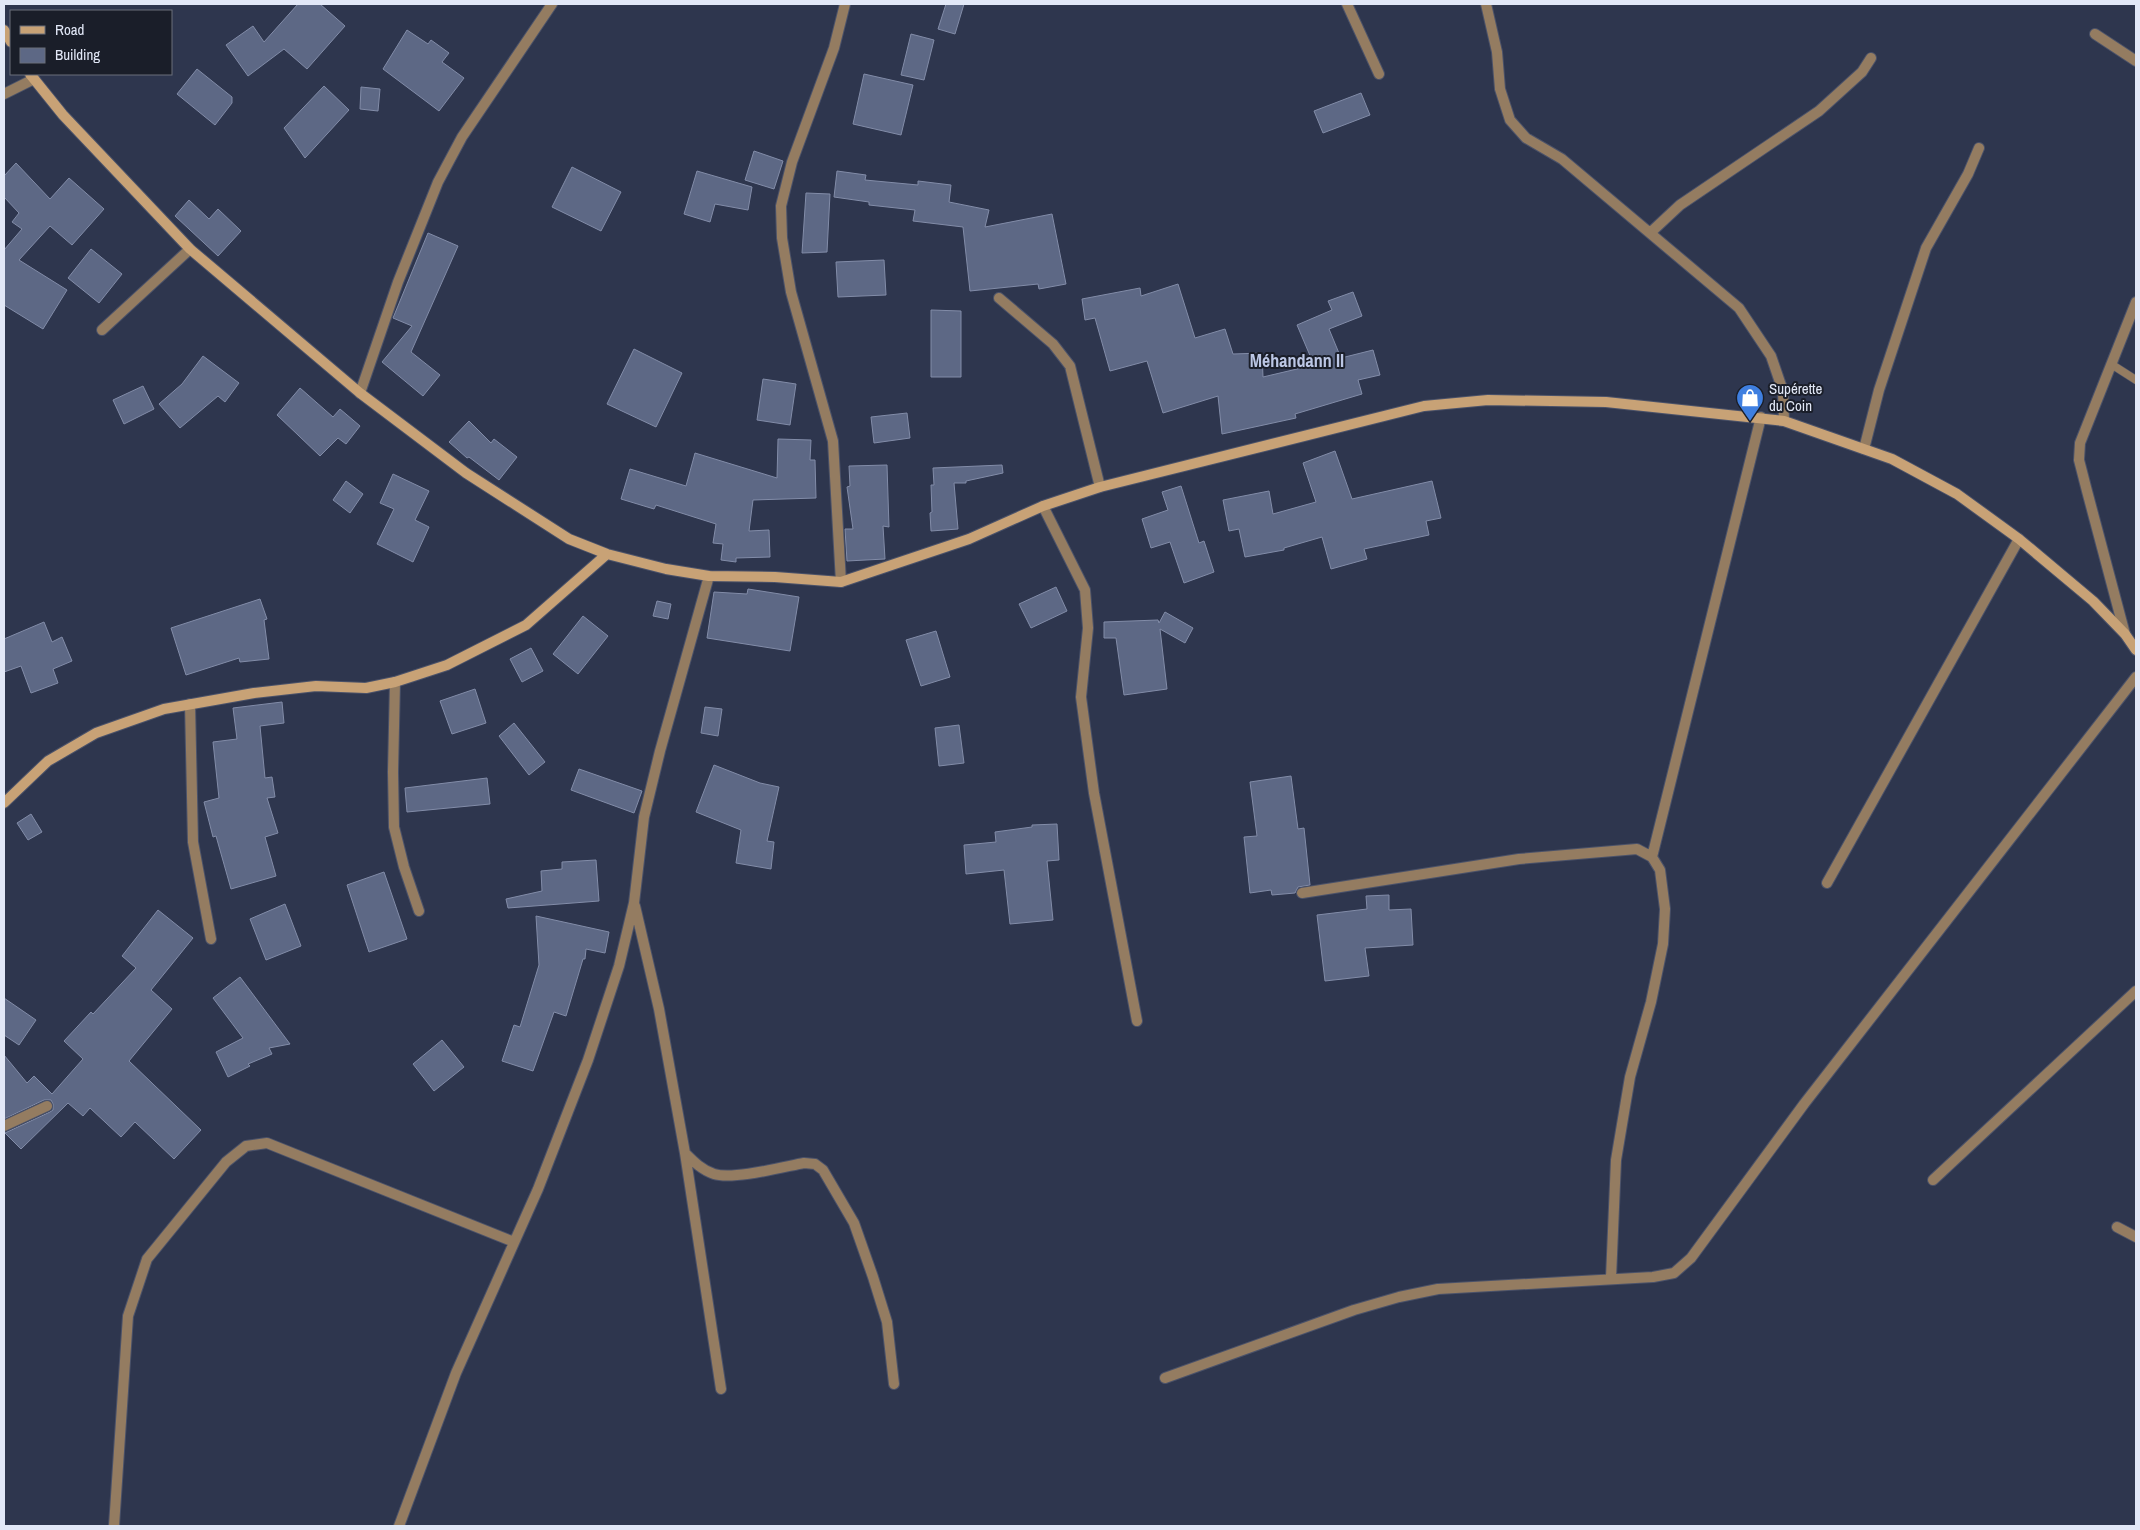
<svg xmlns="http://www.w3.org/2000/svg" width="2140" height="1530" font-family="'Archivo Narrow',sans-serif">
  <style>
    .building { fill: #5d6885; stroke: #828ca8 }
    .lines { fill: none; stroke-linecap: round; stroke-linejoin: round }
    .lane-casing { stroke: #4b5269; stroke-width: 9 }
    .street-casing { stroke: #4b5269; stroke-width: 12 }
    .secondary-casing { stroke: #4b5269; stroke-width: 12 }
    .lane { stroke: #947c61; stroke-width: 8 }
    .street { stroke: #947c61; stroke-width: 10 }
    .secondary { stroke: #c8a276; stroke-width: 10 }
    .labels { text-anchor: middle; stroke-width: 4; stroke-linejoin: round; paint-order: stroke }
    .poi-label { font-size: 15px; fill: #e2e8f7; stroke: #1a1e29; text-anchor: start }
    .quarter-label { font-size: 18px; font-weight: bold; fill: #bcc7e5; stroke: #1a1e29 }
  </style>
  <rect width="100%" height="100%" fill="#2e364e"/>
  <path class="building" d="M 298,4 L 320,4 L 345,26 L 307,69 L 284,49 L 248,76 L 226,45 L 253,26 L 264,42 Z
    M 946,4 L 964,4 L 955,34 L 938,29 Z
    M 407,30 L 428,44 L 431,40 L 449,53 L 442,62 L 464,78 L 439,111 L 383,69 Z
    M 911,34 L 934,40 L 924,80 L 901,75 Z
    M 197,69 L 232,97 L 232,103 L 215,125 L 177,94 Z
    M 864,74 L 913,85 L 901,135 L 853,124 Z
    M 324,86 L 349,110 L 305,158 L 284,128 Z
    M 361,87 L 380,89 L 378,111 L 360,109 Z
    M 1361,93 L 1370,115 L 1323,133 L 1314,111 Z
    M 754,151 L 783,161 L 774,189 L 745,180 Z
    M 16,163 L 50,199 L 69,178 L 104,209 L 72,245 L 50,226 L 19,260 L 67,290 L 43,329 L 4,305 L 4,250 L 22,229 L 12,222 L 19,213 L 4,197 L 4,176 Z
    M 572,167 L 621,192 L 601,231 L 552,207 Z
    M 697,171 L 752,187 L 748,210 L 715,204 L 710,222 L 684,214 Z
    M 837,171 L 866,175 L 865,180 L 918,185 L 918,181 L 951,185 L 949,202 L 989,210 L 985,227 L 1052,214 L 1066,284 L 1039,289 L 1038,284 L 970,291 L 963,227 L 913,221 L 915,210 L 869,205 L 869,202 L 834,197 Z
    M 806,193 L 830,194 L 827,252 L 802,253 Z
    M 189,200 L 209,219 L 218,209 L 241,231 L 218,256 L 175,216 Z
    M 428,233 L 458,246 L 411,352 L 440,375 L 423,396 L 382,362 L 412,326 L 393,318 Z
    M 91,249 L 122,274 L 99,303 L 68,278 Z
    M 884,260 L 886,295 L 838,297 L 836,262 Z
    M 1178,284 L 1195,338 L 1225,329 L 1233,354 L 1262,353 L 1263,377 L 1314,365 L 1297,325 L 1332,310 L 1328,301 L 1353,292 L 1362,316 L 1329,329 L 1341,358 L 1373,350 L 1380,375 L 1358,380 L 1362,394 L 1295,414 L 1296,418 L 1222,434 L 1218,396 L 1163,413 L 1147,361 L 1110,371 L 1095,318 L 1085,320 L 1082,299 L 1140,288 L 1141,296 Z
    M 931,310 L 961,311 L 961,377 L 931,377 Z
    M 634,349 L 682,373 L 656,427 L 607,404 Z
    M 203,356 L 239,383 L 225,402 L 218,396 L 180,428 L 159,404 L 182,384 Z
    M 763,379 L 796,384 L 790,425 L 757,420 Z
    M 143,386 L 154,409 L 124,424 L 113,400 Z
    M 300,388 L 333,417 L 340,409 L 360,426 L 346,444 L 338,438 L 320,456 L 277,415 Z
    M 907,413 L 910,438 L 874,443 L 871,417 Z
    M 469,421 L 491,443 L 494,439 L 517,457 L 499,480 L 469,457 L 467,458 L 449,442 Z
    M 778,439 L 811,440 L 810,460 L 815,460 L 816,498 L 753,500 L 749,531 L 769,530 L 770,557 L 736,558 L 736,562 L 721,560 L 723,544 L 713,543 L 716,524 L 656,505 L 654,509 L 621,499 L 630,469 L 686,486 L 695,453 L 777,478 Z
    M 1335,451 L 1352,499 L 1432,481 L 1441,518 L 1426,521 L 1429,535 L 1364,549 L 1367,559 L 1331,569 L 1322,537 L 1284,548 L 1284,550 L 1245,557 L 1239,529 L 1229,531 L 1223,500 L 1269,491 L 1273,514 L 1316,502 L 1303,463 Z
    M 887,465 L 889,527 L 883,526 L 885,559 L 847,561 L 845,529 L 853,529 L 847,487 L 850,486 L 849,466 Z
    M 1002,465 L 1003,473 L 966,481 L 966,483 L 954,483 L 958,529 L 931,531 L 930,513 L 932,512 L 931,485 L 934,485 L 933,468 Z
    M 393,474 L 429,491 L 415,520 L 429,527 L 413,562 L 377,544 L 394,509 L 380,503 Z
    M 346,481 L 363,494 L 350,513 L 333,500 Z
    M 1181,486 L 1199,543 L 1204,541 L 1214,572 L 1184,583 L 1170,542 L 1151,548 L 1142,519 L 1168,510 L 1162,492 Z
    M 1056,587 L 1067,611 L 1031,628 L 1019,604 Z
    M 748,589 L 799,597 L 790,651 L 707,638 L 714,592 L 747,594 Z
    M 260,599 L 267,619 L 264,620 L 269,659 L 240,662 L 239,658 L 186,675 L 171,628 Z
    M 657,601 L 671,604 L 668,619 L 653,616 Z
    M 1165,612 L 1193,628 L 1185,643 L 1160,629 L 1167,689 L 1124,695 L 1116,638 L 1104,638 L 1104,622 L 1158,620 L 1159,623 Z
    M 583,616 L 608,636 L 578,674 L 553,654 Z
    M 44,622 L 52,642 L 62,637 L 72,661 L 53,669 L 58,683 L 31,693 L 21,666 L 4,672 L 4,639 Z
    M 936,631 L 950,677 L 921,686 L 906,640 Z
    M 531,648 L 543,671 L 522,682 L 510,659 Z
    M 475,689 L 486,723 L 452,734 L 440,701 Z
    M 282,702 L 284,723 L 260,726 L 265,778 L 272,777 L 275,797 L 267,798 L 278,833 L 265,837 L 276,876 L 231,889 L 216,836 L 213,837 L 204,802 L 219,798 L 213,742 L 237,739 L 233,708 Z
    M 705,707 L 722,709 L 718,736 L 701,733 Z
    M 514,723 L 545,762 L 529,775 L 499,736 Z
    M 959,725 L 964,763 L 939,766 L 935,728 Z
    M 714,765 L 760,783 L 779,787 L 767,841 L 774,842 L 771,869 L 736,863 L 741,830 L 696,812 Z
    M 579,769 L 642,791 L 634,813 L 571,790 Z
    M 1291,776 L 1298,829 L 1304,828 L 1310,885 L 1298,887 L 1295,893 L 1272,895 L 1271,890 L 1250,893 L 1244,837 L 1257,836 L 1250,782 Z
    M 487,778 L 490,804 L 407,812 L 405,788 Z
    M 31,814 L 42,832 L 28,840 L 17,823 Z
    M 1057,824 L 1059,860 L 1047,861 L 1053,920 L 1010,924 L 1004,870 L 966,874 L 964,845 L 996,842 L 995,832 L 1032,827 L 1032,825 Z
    M 596,860 L 599,901 L 508,908 L 506,899 L 542,891 L 541,871 L 562,869 L 562,862 Z
    M 384,872 L 407,939 L 369,952 L 347,885 Z
    M 1389,895 L 1389,910 L 1411,909 L 1413,945 L 1365,948 L 1369,976 L 1325,981 L 1317,915 L 1367,909 L 1366,896 Z
    M 285,904 L 301,946 L 266,960 L 250,919 Z
    M 158,910 L 193,938 L 151,990 L 172,1009 L 129,1061 L 201,1130 L 174,1159 L 135,1122 L 121,1137 L 90,1108 L 83,1116 L 68,1103 L 21,1149 L 5,1133 L 50,1112 L 53,1110 L 53,1104 L 51,1100 L 44,1100 L 4,1119 L 4,1055 L 27,1083 L 34,1076 L 52,1094 L 83,1059 L 64,1041 L 91,1012 L 93,1014 L 136,968 L 122,956 Z
    M 536,916 L 609,932 L 605,953 L 586,949 L 585,959 L 583,959 L 566,1016 L 554,1012 L 533,1071 L 502,1061 L 514,1025 L 520,1027 L 539,965 Z
    M 240,977 L 290,1044 L 269,1048 L 272,1054 L 248,1064 L 250,1066 L 228,1077 L 216,1052 L 243,1038 L 213,998 Z
    M 4,998 L 36,1020 L 19,1045 L 4,1035 Z
    M 442,1040 L 464,1067 L 434,1091 L 413,1064 Z"/>
  <g class="lines">
    <defs>
      <path id="lane" d="M 2111,364 L 2136,380"/>
      <path id="street" d="M 1347,4 L 1379,74
        M 1486,4 L 1497,52 L 1500,89 L 1510,120 L 1526,138 L 1562,159 L 1739,308 L 1771,356 L 1783,391 L 1784,421
        M 2095,34 L 2136,61
        M 4,94 L 34,79
        M 1650,233 L 1680,205 L 1819,111 L 1862,72 L 1871,58
        M 999,298 L 1053,344 L 1070,366 L 1100,487
        M 102,330 L 190,249
        M 360,393 L 398,282 L 438,182 L 462,137 L 552,4
        M 1864,449 L 1879,390 L 1926,248 L 1968,174 L 1979,148
        M 1043,506 L 1085,590 L 1088,628 L 1081,697 L 1094,793 L 1137,1021
        M 841,582 L 833,441 L 791,292 L 782,238 L 781,206 L 792,162 L 834,48 L 845,4
        M 2125,634 L 2087,491 L 2079,460 L 2080,443 L 2136,302
        M 395,682 L 393,772 L 394,827 L 404,867 L 419,911
        M 190,704 L 193,842 L 211,939
        M 1652,857 L 1761,417
        M 1827,883 L 2019,539
        M 1302,893 L 1519,859 L 1637,849 L 1652,857 L 1660,870 L 1665,909 L 1663,944 L 1651,1002 L 1630,1077 L 1616,1160 L 1611,1278
        M 635,906 L 659,1009 L 685,1153 L 721,1389
        M 4,1126 L 47,1106
        M 685,1153 C 694,1162 702,1170 714,1174 C 733,1180 783,1167 804,1163 L 815,1164 L 823,1170 L 854,1223 L 873,1277 L 887,1322 L 894,1384
        M 1933,1180 L 2136,991
        M 2117,1227 L 2136,1237
        M 1165,1378 L 1354,1310 L 1399,1297 L 1438,1289 L 1653,1277 L 1674,1273 L 1691,1258 L 1804,1104 L 2136,677
        M 114,1526 L 128,1316 L 147,1259 L 226,1162 L 246,1146 L 267,1143 L 514,1242
        M 399,1526 L 456,1373 L 538,1189 L 588,1060 L 619,966 L 634,903 L 644,817 L 660,751 L 709,576"/>
      <path id="secondary" d="M 4,30 L 11,42
        M 30,74 L 63,115 L 190,249 L 360,393 L 466,473 L 569,539 L 607,554 L 666,569 L 709,576 L 775,577 L 841,582 L 969,539 L 1043,506 L 1100,487 L 1424,406 L 1488,400 L 1606,402 L 1784,421 L 1892,459 L 1957,494 L 2019,539 L 2093,601 L 2125,634 L 2136,650
        M 4,803 L 48,761 L 96,733 L 164,709 L 254,693 L 316,686 L 366,688 L 395,682 L 447,665 L 526,625 L 607,554"/>
    </defs>
    <use href="#lane" class="lane-casing"/>
    <use href="#street" class="street-casing"/>
    <use href="#secondary" class="secondary-casing"/>
    <use href="#lane" class="lane"/>
    <use href="#street" class="street"/>
    <use href="#secondary" class="secondary"/>
  </g>
  <defs>
    <symbol id="shop-pin" viewBox="-11 -11 22 30"><path d="M0 17L-7.5 6A9.5 9.5 0 1 1 7.5 6Z" fill="#3f7fe0" stroke="#1a1e29"/><path d="M-5-2.5h2.3a2.7 3.5 0 0 1 5.4 0H5L5.5 6h-11ZM-1.5-2.5h3a1.5 2.3 0 0 0-3 0Z" fill="#fff"/></symbol>
  </defs>
  <g fill-rule="evenodd">
    <use href="#shop-pin" x="1734" y="382" width="32" height="43"/>
  </g>
  <g class="labels">
    <g class="poi-label">
      <text x="1769" y="394">Supérette<tspan x="1769" dy="17">du Coin</tspan></text>
    </g>
    <g class="quarter-label">
      <text x="1297" y="367">Méhandann II</text>
    </g>
  </g>
  <rect width="2140" height="1530" fill="none" stroke="#e2e8f7" stroke-width="10"/>
  <rect x="10" y="10" width="162" height="65" fill="#1a1e29" stroke="#6a6f7b"/>
  <rect x="20" y="26" width="25" height="8" fill="#c8a276" stroke="#6a6f7b"/>
  <text x="55" y="35" font-size="15" fill="#e2e8f7">Road</text>
  <rect x="20" y="48" width="25" height="15" fill="#5d6885" stroke="#6a6f7b"/>
  <text x="55" y="60" font-size="15" fill="#e2e8f7">Building</text>
</svg>
